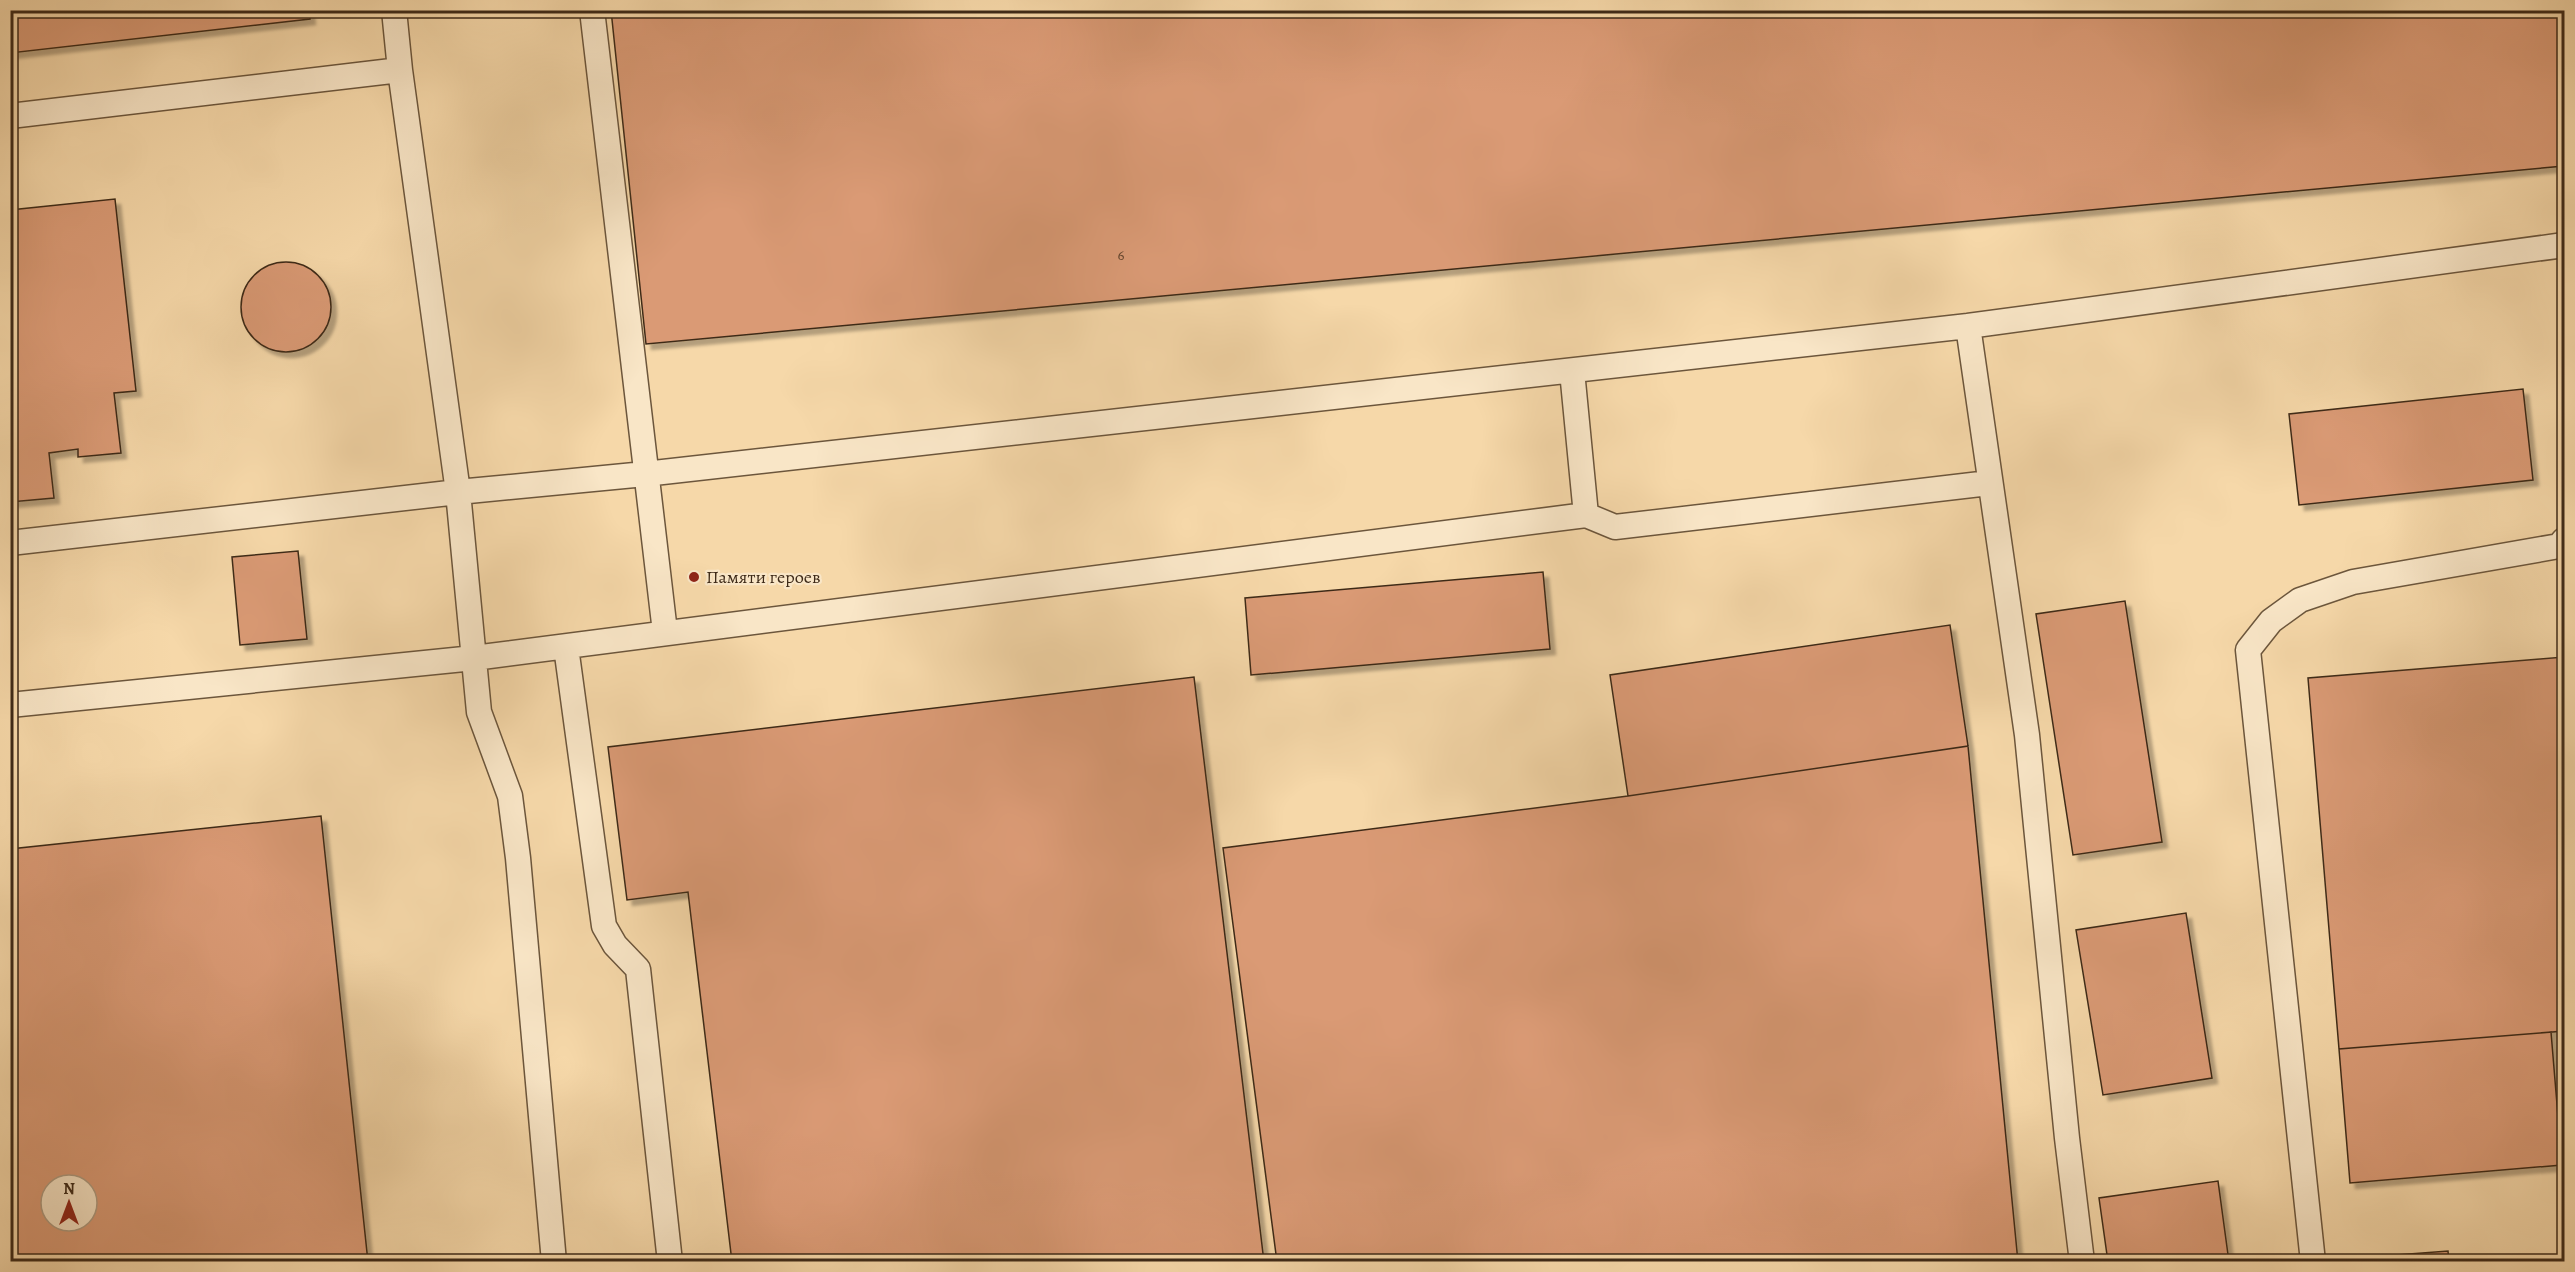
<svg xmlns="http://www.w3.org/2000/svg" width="2575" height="1272" font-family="Alegreya,serif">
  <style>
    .building { fill: #da9a75; stroke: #3e2a18; stroke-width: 1.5; fill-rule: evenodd; filter: url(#shadow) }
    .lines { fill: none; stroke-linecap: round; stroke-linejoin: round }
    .service-casing { stroke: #6c563c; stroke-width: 27 }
    .service { stroke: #f9e6c7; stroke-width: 24 }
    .poi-dot { fill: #8f2418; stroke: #f9e6c7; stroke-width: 2 }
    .labels { text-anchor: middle; stroke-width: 4.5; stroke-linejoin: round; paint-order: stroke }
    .number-label { font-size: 15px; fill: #65462f }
    .poi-label { font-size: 18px; fill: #3e2a18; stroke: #f9e6c7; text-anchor: start }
  </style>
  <defs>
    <filter id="shadow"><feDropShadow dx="5.5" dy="5.5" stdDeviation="1.5" flood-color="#0004"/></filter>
  </defs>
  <rect width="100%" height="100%" fill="#f6d8a9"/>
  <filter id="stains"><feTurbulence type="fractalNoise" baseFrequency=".00333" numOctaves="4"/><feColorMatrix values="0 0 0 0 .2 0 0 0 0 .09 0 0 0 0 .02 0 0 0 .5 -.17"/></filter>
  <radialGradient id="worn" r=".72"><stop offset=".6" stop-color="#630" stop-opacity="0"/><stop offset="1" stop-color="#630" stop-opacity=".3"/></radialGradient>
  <path class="building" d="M 10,10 L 309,10 L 310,19 L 10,53 Z
    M 611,10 L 2564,10 L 2564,166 L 646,344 Z
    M 115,199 L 136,391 L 114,393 L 121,453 L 78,457 L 78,449 L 49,453 L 54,498 L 10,502 L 10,210 Z
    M241 307a45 45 0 1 1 90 0a45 45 0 1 1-90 0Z
    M 2523,389 L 2533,480 L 2299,505 L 2289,414 Z
    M 298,551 L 307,639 L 240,645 L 232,557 Z
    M 1543,572 L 1550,649 L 1251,675 L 1245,598 Z
    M 2125,601 L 2162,842 L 2073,855 L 2036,614 Z
    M 1950,625 L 1968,746 L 1628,796 L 1610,675 Z
    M 2564,657 L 2564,1031 L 2339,1049 L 2308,678 Z
    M 1194,677 L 1264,1262 L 732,1262 L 688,892 L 627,900 L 608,747 Z
    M 1968,746 L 2018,1262 L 1277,1262 L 1223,848 L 1628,796 Z
    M 321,816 L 368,1262 L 10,1262 L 10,849 ZM 51,1185 L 87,1185 L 87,1221 L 51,1221 Z
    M 2186,913 L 2212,1078 L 2103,1095 L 2076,930 Z
    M 2551,1032 L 2562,1165 L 2350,1183 L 2339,1049 Z
    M 2218,1181 L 2229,1262 L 2108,1262 L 2099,1198 Z
    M 2448,1251 L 2449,1262 L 2371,1262 L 2370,1257 Z"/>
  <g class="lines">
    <defs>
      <path id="service" d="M 394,10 L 400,70 L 458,492 L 479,712 L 510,796 L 518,858 L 554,1262
        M 592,10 L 665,632
        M 10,116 L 400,70
        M 1968,326 L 2027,735 L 2067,1138 L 2082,1262
        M 1572,371 L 1586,515 L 1615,527 L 1989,483
        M 10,543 L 458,492 L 645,474 L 1968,326 L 2564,245
        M 566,647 L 604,926 L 615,945 L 638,969 L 670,1262
        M 10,705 L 474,658 L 1586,515
        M 2313,1262 L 2248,650 L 2271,621 L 2300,600 L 2353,582 L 2559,546 L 2564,540"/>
    </defs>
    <use href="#service" class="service-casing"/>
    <use href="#service" class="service"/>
  </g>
  <circle class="poi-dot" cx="694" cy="577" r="6"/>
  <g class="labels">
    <g class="number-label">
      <text x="1121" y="260">6</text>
    </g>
    <g class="poi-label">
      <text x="706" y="583">Памяти героев</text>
    </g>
  </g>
  <rect width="2575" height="1272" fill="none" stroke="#f6d8a9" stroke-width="36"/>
  <rect x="12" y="12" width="2551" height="1248" fill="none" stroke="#3e2a18" stroke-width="3"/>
  <rect x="18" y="18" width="2539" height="1236" fill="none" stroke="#3e2a18" stroke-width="1.5"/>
  <g transform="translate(69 1203)"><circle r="28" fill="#f9e6c7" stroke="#ae9b81" stroke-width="1.5"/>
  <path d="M0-4.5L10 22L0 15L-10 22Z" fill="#8f2418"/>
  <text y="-9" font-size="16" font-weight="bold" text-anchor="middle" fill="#3e2a18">N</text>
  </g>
  <rect width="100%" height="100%" filter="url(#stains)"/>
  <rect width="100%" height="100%" fill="url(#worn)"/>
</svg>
